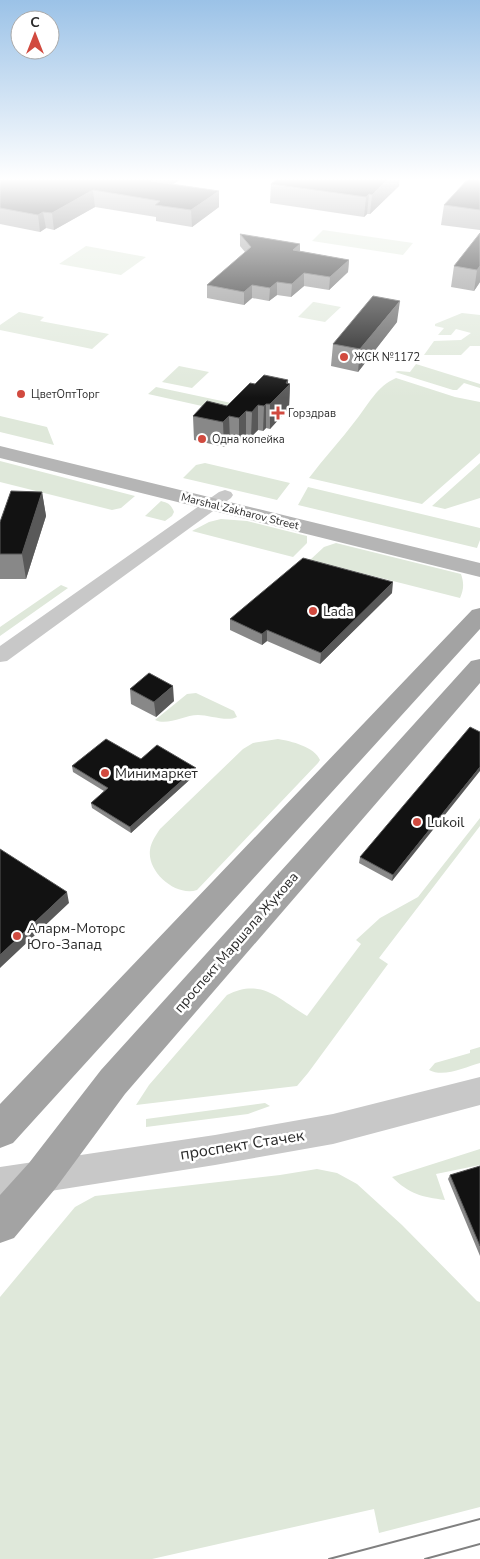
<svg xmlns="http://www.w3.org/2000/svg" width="480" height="1559" font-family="'Nunito Sans',sans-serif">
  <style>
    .green { fill: #dfe8da }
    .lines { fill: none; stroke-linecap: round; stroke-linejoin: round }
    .street { fill: #c8c8c8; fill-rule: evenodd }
    .secondary { fill: #b5b5b5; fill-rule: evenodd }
    .primary { fill: #a3a3a3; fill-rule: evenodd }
    .tram { stroke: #808080; stroke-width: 2 }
    .wall { fill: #888 }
    .shaded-wall { fill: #595959 }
    .building { fill: #121212; stroke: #595959 }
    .poi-dot { fill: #d14a3f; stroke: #fff; stroke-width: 2 }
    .labels { text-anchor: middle; stroke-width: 5; stroke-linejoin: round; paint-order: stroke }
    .far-poi-label { font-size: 11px; fill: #2b2b2b; stroke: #fff; text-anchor: start }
    .far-street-label { font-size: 11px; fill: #2b2b2b; stroke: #fff }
    .poi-label { font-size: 14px; fill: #2b2b2b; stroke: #fff; text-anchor: start }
    .street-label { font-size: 14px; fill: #2b2b2b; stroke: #fff }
    .near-street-label { font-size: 16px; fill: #2b2b2b; stroke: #fff }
  </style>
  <rect width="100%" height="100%" fill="#fff"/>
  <path class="green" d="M 323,230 L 413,243 L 403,255 L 312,241 Z
    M 86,246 L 146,257 L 121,275 L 59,264 Z
    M 313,302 L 314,302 L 341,307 L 325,322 L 298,317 Z
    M 19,312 L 44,317 L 40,321 L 109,334 L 92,349 L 0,330 L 0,325 Z
    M 462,313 L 480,315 L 480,346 L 470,346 L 461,355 L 424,355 L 434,341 L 461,340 L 471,333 L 456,329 L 451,335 L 438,335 L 444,328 L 435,326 L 435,324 Z
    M 416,364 L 480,384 L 480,388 L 464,383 L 457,390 L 453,390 L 395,372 L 398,371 L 410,372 Z
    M 179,366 L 209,372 L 192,388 L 162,382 Z
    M 396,378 L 455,397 L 480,402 L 480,453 L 422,504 L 309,478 C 324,458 341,440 356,420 C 368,405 377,386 396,378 Z
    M 156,387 L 236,404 L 229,412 L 148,394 Z
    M 0,416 L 47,427 L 54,445 L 0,432 Z
    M 0,461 L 135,496 L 121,508 L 112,510 L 0,482 Z
    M 205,463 L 290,483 L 277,500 L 183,478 L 196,465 Z
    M 480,463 L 480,498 L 445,509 L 432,506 Z
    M 308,487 L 480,528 L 480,540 L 477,548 L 298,505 Z
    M 161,501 C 168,503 171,504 174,512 L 172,516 L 165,521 L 145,516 Z
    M 221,519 L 247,521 L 307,536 L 307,543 L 293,557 L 192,531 L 209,522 Z
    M 336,543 L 461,574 C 464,583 464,589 460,598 L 310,560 L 324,547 Z
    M 61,585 L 68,588 L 0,636 L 0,627 Z
    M 196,693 L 234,711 L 237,717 C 227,722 209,715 198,715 C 184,715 168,726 155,720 L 187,694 Z
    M 278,739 C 291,741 315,747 320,760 L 318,763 L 197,890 C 176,897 147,872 150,850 C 151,842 156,835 160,829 L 243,749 L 253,743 Z
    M 480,818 L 480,826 L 379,958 L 388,964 L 308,1073 L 297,1086 L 136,1105 L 149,1085 L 227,995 C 262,977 279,1000 307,1016 L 361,944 L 356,940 L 380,918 L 418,897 Z
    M 480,1047 L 480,1063 C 465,1067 444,1078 429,1070 L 435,1063 L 470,1053 L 470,1050 Z
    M 265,1103 L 270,1106 L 248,1114 L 146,1127 L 146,1119 Z
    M 480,1149 L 480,1165 L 436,1174 L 445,1200 C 422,1197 409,1194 392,1177 Z
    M 317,1169 L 337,1173 L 357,1184 L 402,1225 L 477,1301 L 480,1302 L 480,1507 L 379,1533 L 374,1509 L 152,1559 L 0,1559 L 0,1297 L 75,1207 L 95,1196 L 280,1175 Z"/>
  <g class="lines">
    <path class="street" d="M 225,490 L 231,492 L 233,495 L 231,498 L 7,661 L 0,662 L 0,646 L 219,492 Z
      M 480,1077 L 480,1105 L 333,1144 L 215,1165 L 0,1199 L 0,1167 L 215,1135 L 333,1114 Z"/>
    <path class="secondary" d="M 0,446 L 480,563 L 480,577 L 0,458 Z"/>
    <path class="primary" d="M 480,608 L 480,629 L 13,1143 L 0,1148 L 0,1104 L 472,610 Z
      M 480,659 L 480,683 L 125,1094 L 55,1189 L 14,1238 L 0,1243 L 0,1195 L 29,1163 L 101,1070 L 471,661 Z"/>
    <path class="tram" d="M 329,1559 L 480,1519
      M 425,1559 L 480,1544"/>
  </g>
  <path class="wall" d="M 0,179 L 181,179 L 173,184 L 219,191 L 219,207 L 192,227 L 156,221 L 156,217 L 95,207 L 54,230 L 46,228 L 40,232 L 0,224 Z
    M 480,179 L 480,230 L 441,225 L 444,205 Z
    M 271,184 L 399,186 L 370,214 L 367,214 L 364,217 L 270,203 Z
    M 480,233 L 480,282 L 474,291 L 451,287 L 454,266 Z
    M 240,234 L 300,244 L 300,251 L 349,260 L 348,272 L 329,290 L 304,286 L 291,297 L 277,295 L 269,301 L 252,298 L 244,305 L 207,298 L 207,285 L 245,252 L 240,246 Z
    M 397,322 L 358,372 L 331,366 L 333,344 Z
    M 255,384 L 290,384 L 289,408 L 270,429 L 266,428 L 263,431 L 258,430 L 251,437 L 246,435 L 239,443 L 230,441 L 224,447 L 194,440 L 193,416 L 227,406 Z
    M 42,492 L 46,516 L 26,579 L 0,579 L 0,522 Z
    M 392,593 L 320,664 L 267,641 L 262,645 L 230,630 L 230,619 Z
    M 130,689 L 174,701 L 156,717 L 131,704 Z
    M 480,732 L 392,881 L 359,863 L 360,857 Z
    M 141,759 L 196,774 L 131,833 L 92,808 L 91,803 L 104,791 L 73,772 L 72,766 Z
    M 480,1166 L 480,1256 L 448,1179 L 450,1175 Z"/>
  <path class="shaded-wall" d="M 153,179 L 181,179 L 152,197 L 151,181 Z
    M 388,179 L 400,179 L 399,186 L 370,214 L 372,195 Z
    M 93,190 L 95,207 L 54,230 L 52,213 Z
    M 219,191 L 219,207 L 192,227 L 191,210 Z
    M 369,194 L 367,214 L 364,217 L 366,197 Z
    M 43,212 L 46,228 L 40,232 L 38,215 Z
    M 300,244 L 300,257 L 293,250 Z
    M 349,260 L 348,272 L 329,290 L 330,277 Z
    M 480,266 L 480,282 L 474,291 L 477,270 Z
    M 304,273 L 304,286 L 291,297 L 292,284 Z
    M 277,282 L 277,295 L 269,301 L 270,288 Z
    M 252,285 L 252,298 L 244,305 L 244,292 Z
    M 400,301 L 397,322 L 358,372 L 360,349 Z
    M 288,380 L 288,385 L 290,384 L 289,408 L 270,429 L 270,404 Z
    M 266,404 L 266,428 L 263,431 L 264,406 Z
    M 258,405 L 258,430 L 251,437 L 252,412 Z
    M 246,411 L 246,435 L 239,443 L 239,418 Z
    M 229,416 L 230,441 L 224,447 L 223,422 Z
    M 42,492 L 46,516 L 26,579 L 22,554 Z
    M 393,582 L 392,593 L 320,664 L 321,653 Z
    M 267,630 L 267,641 L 262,645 L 262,634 Z
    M 173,686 L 174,701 L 156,717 L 154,702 Z
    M 480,767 L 480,771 L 392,881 L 393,875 Z
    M 196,768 L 196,774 L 131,833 L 130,827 Z
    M 67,892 L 69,903 L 0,968 L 0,955 Z"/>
  <path class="building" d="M 0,179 L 153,179 L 151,181 L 219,191 L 191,210 L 155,205 L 160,201 L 93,190 L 52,213 L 43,212 L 38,215 L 0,208 Z
    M 277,179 L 388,179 L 372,195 L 369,194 L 366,197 L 271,184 Z
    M 468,179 L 480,179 L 480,210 L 444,205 Z
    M 480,233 L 480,266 L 477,270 L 454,266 Z
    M 240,234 L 300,244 L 293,250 L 349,260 L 330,277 L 304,273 L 292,284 L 277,282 L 270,288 L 252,285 L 244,292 L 207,285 L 251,247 Z
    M 373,296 L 400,301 L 360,349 L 333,344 Z
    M 264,375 L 288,380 L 286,383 L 290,384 L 270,404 L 266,404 L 264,406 L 258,405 L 252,412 L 246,411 L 239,418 L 229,416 L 223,422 L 193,416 L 207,401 L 227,406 L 250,383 L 255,384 Z
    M 11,491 L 42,492 L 22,554 L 0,554 L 0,522 Z
    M 303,558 L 393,582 L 321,653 L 267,630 L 262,634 L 230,619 Z
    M 149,673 L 173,686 L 154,702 L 130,689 Z
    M 470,727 L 480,732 L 480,767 L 393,875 L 360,857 Z
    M 106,739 L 141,759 L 157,745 L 196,768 L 130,827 L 91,803 L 108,788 L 72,766 Z
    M 0,849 L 67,892 L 0,955 Z
    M 480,1166 L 480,1246 L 450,1175 Z"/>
  <linearGradient id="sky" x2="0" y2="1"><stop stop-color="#9bc2e7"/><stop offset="0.45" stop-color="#fff"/><stop offset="1" stop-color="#fff" stop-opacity="0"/></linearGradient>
  <rect width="480" height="398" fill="url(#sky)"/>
  <g class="poi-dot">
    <circle cx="344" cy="357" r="5"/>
    <circle cx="21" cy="394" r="5"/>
    <path d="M275.5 405.5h5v5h5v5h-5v5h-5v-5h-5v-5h5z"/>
    <circle cx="202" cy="439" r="5"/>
    <circle cx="313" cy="611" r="5"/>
    <circle cx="105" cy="773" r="5"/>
    <circle cx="417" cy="822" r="5"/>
    <circle cx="17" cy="936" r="5"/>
  </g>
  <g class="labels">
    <g class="far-poi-label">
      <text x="354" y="361">ЖСК №1172</text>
      <text x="31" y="398">ЦветОптТорг</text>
      <text x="288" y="417">Горздрав</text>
      <text x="212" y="443">Одна копейка</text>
    </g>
    <g class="far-street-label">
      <text transform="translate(240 511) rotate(14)" y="4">Marshal Zakharov Street</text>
    </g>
    <g class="poi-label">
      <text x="323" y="616">Lada</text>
      <text x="115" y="778">Минимаркет</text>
      <text x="427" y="827">Lukoil</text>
      <text x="27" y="933">Аларм-Моторс<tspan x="27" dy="16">Юго-Запад</tspan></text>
    </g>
    <g class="street-label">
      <text transform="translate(236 942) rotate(-49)" y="5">проспект Маршала Жукова</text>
    </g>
    <g class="near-street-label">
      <text transform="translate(242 1144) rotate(-9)" y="6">проспект Стачек</text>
    </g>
  </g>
  <g transform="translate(35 35)"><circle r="24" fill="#ffffff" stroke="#aaaaaa"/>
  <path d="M0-4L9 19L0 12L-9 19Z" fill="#d14a3f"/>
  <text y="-8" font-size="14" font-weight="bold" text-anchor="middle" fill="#2b2b2b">С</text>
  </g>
</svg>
